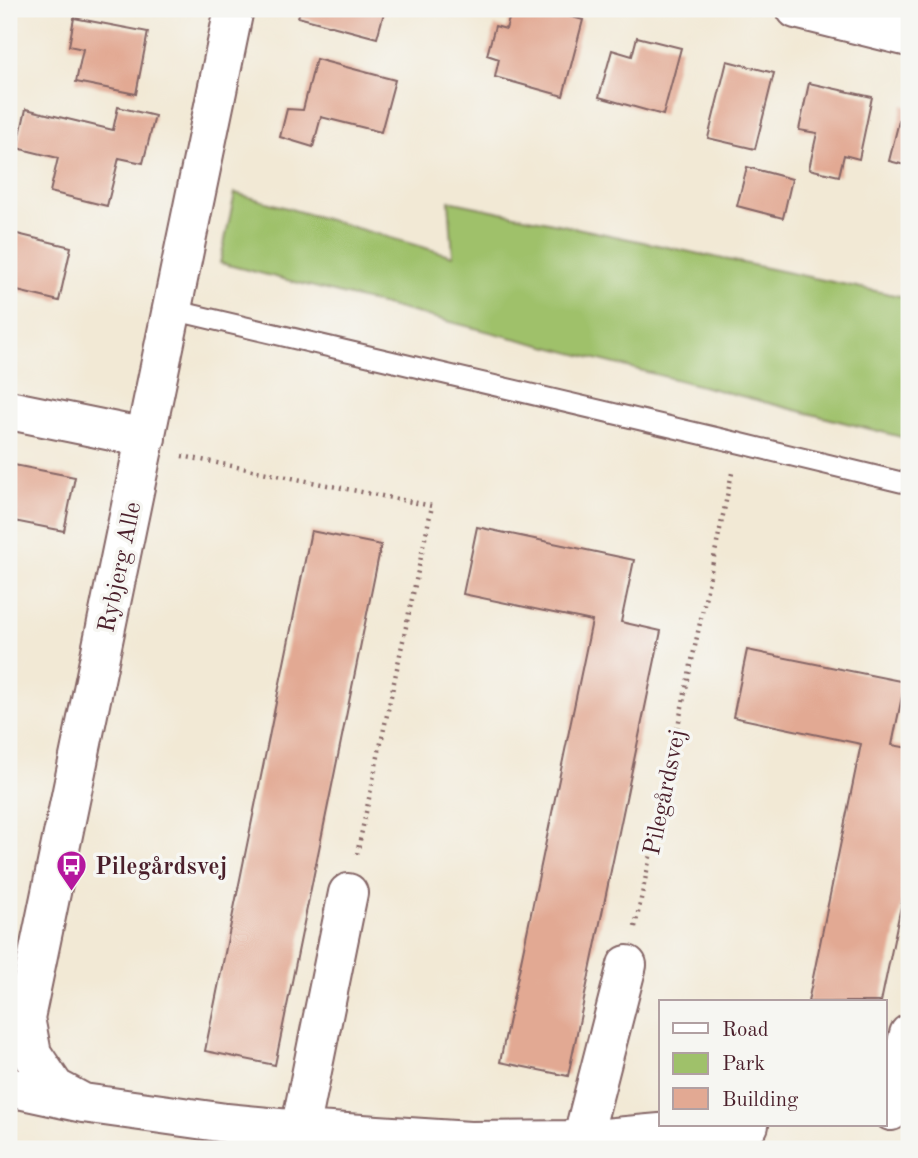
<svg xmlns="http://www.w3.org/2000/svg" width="918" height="1158" font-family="'Old Standard TT',serif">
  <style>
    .green { fill: #9fc16a; stroke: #74704a; stroke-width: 2 }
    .building { fill: #e2a993 }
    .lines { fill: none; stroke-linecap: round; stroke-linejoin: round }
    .lane-casing { stroke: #856666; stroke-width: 23 }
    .street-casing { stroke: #856666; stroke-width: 42 }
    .path { stroke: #856666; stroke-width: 4.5; stroke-dasharray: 2 5; stroke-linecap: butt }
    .lane { stroke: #fff; stroke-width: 19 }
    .street { stroke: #fff; stroke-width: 38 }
    .labels { text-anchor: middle; stroke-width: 7; stroke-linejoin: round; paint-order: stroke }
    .street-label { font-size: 24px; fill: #4a1f2b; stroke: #f6f6f2 }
    .poi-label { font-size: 24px; font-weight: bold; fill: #4a1f2b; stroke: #f6f6f2; text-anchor: start }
  </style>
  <rect width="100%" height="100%" fill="#f6f6f2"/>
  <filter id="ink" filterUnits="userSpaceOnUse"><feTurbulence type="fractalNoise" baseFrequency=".0143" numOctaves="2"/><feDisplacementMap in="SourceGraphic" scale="14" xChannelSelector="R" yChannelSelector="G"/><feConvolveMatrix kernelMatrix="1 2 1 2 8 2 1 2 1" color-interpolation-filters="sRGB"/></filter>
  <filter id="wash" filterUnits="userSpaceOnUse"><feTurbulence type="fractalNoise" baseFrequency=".00686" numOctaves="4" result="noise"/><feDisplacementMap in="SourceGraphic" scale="28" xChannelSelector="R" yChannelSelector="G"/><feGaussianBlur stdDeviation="1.57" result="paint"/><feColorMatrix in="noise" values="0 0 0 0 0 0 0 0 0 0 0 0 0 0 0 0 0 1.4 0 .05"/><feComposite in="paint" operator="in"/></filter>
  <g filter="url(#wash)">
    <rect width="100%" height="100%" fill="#f2e9d5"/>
    <path class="green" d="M 235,193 L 453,256 L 449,201 L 909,298 L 909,439 L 220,263 Z"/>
    <g id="blocks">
      <path class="building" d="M 301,9 L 385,9 L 377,38 L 298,17 Z
        M 512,9 L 524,9 L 549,16 L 551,11 L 583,20 L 563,96 L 495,77 L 499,59 L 487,55 L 495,26 L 506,29 Z
        M 74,18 L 148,32 L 136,94 L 76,82 L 83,49 L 69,46 Z
        M 637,37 L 681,48 L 663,115 L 599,97 L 612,50 L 632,56 Z
        M 316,59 L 395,80 L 381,132 L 321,117 L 313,147 L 280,137 L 287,109 L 303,110 Z
        M 727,61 L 774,73 L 755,149 L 708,138 Z
        M 809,83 L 872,97 L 859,159 L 844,155 L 839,176 L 809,169 L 817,133 L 799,130 Z
        M 903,105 L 909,107 L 909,166 L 889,161 Z
        M 118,107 L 155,116 L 143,163 L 119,158 L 107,206 L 50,192 L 58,158 L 17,148 L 26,109 L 113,130 Z
        M 747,167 L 792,179 L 783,218 L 737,206 Z
        M 9,232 L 71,247 L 59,301 L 9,289 Z
        M 9,430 L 15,431 L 10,458 L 9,457 Z
        M 9,464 L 75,477 L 64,531 L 9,520 Z
        M 477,527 L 634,560 L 621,622 L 661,631 L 568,1076 L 500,1062 L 592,621 L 463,594 Z
        M 311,531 L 381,545 L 275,1065 L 205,1051 Z
        M 747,650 L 905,682 L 892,745 L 909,748 L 909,868 L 881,1002 L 808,1002 L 861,744 L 733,717 Z"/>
    </g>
  </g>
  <g filter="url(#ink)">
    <use href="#blocks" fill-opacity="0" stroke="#856666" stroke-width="2"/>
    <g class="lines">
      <defs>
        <path id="lane" d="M 173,310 L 739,443 L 909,484"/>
        <path id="street" d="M 796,9 L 909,37
          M 9,410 L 146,438
          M 9,1087 L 83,1103 L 226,1123 L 300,1130 L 470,1141 L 582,1140 L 749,1125
          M 83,1103 L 55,1088 L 32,1054 L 25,1018 L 234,9
          M 891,1111 L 909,1034
          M 300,1130 L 348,893
          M 582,1140 L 627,965"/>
      </defs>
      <use href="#lane" class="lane-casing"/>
      <use href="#street" class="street-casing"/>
      <path class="path" d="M 182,456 L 432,506 L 357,854
        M 635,927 L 732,473"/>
      <use href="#lane" class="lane"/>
      <use href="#street" class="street"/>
    </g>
  </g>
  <defs>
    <symbol id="bus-pin" viewBox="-11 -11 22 30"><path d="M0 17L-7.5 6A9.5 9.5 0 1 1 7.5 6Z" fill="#b5179e" stroke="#f6f6f2"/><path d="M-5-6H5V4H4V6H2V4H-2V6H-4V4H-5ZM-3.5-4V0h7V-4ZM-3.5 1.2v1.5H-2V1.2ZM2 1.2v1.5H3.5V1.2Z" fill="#fff"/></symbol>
  </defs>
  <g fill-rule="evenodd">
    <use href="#bus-pin" x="54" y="848" width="35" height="47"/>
  </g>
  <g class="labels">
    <g class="street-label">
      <text transform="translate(119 567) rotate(-78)" y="8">Rybjerg Alle</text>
      <text transform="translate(664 792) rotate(-78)" y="8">Pilegårdsvej</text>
    </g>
    <g class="poi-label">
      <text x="95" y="874">Pilegårdsvej</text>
    </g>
  </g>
  <rect width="918" height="1158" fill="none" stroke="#f6f6f2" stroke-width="35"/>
  <rect x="659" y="1000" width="228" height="126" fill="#f6f6f2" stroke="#b1a0a2" stroke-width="2"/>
  <rect x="673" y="1023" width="35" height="10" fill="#ffffff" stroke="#b1a0a2" stroke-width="2"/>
  <text x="722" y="1036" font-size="21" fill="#4a1f2b">Road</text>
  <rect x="673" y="1053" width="35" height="21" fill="#9fc16a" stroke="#b1a0a2" stroke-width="2"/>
  <text x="722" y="1070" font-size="21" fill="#4a1f2b">Park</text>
  <rect x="673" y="1088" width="35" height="21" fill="#e2a993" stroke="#b1a0a2" stroke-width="2"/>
  <text x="722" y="1106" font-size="21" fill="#4a1f2b">Building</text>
</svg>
